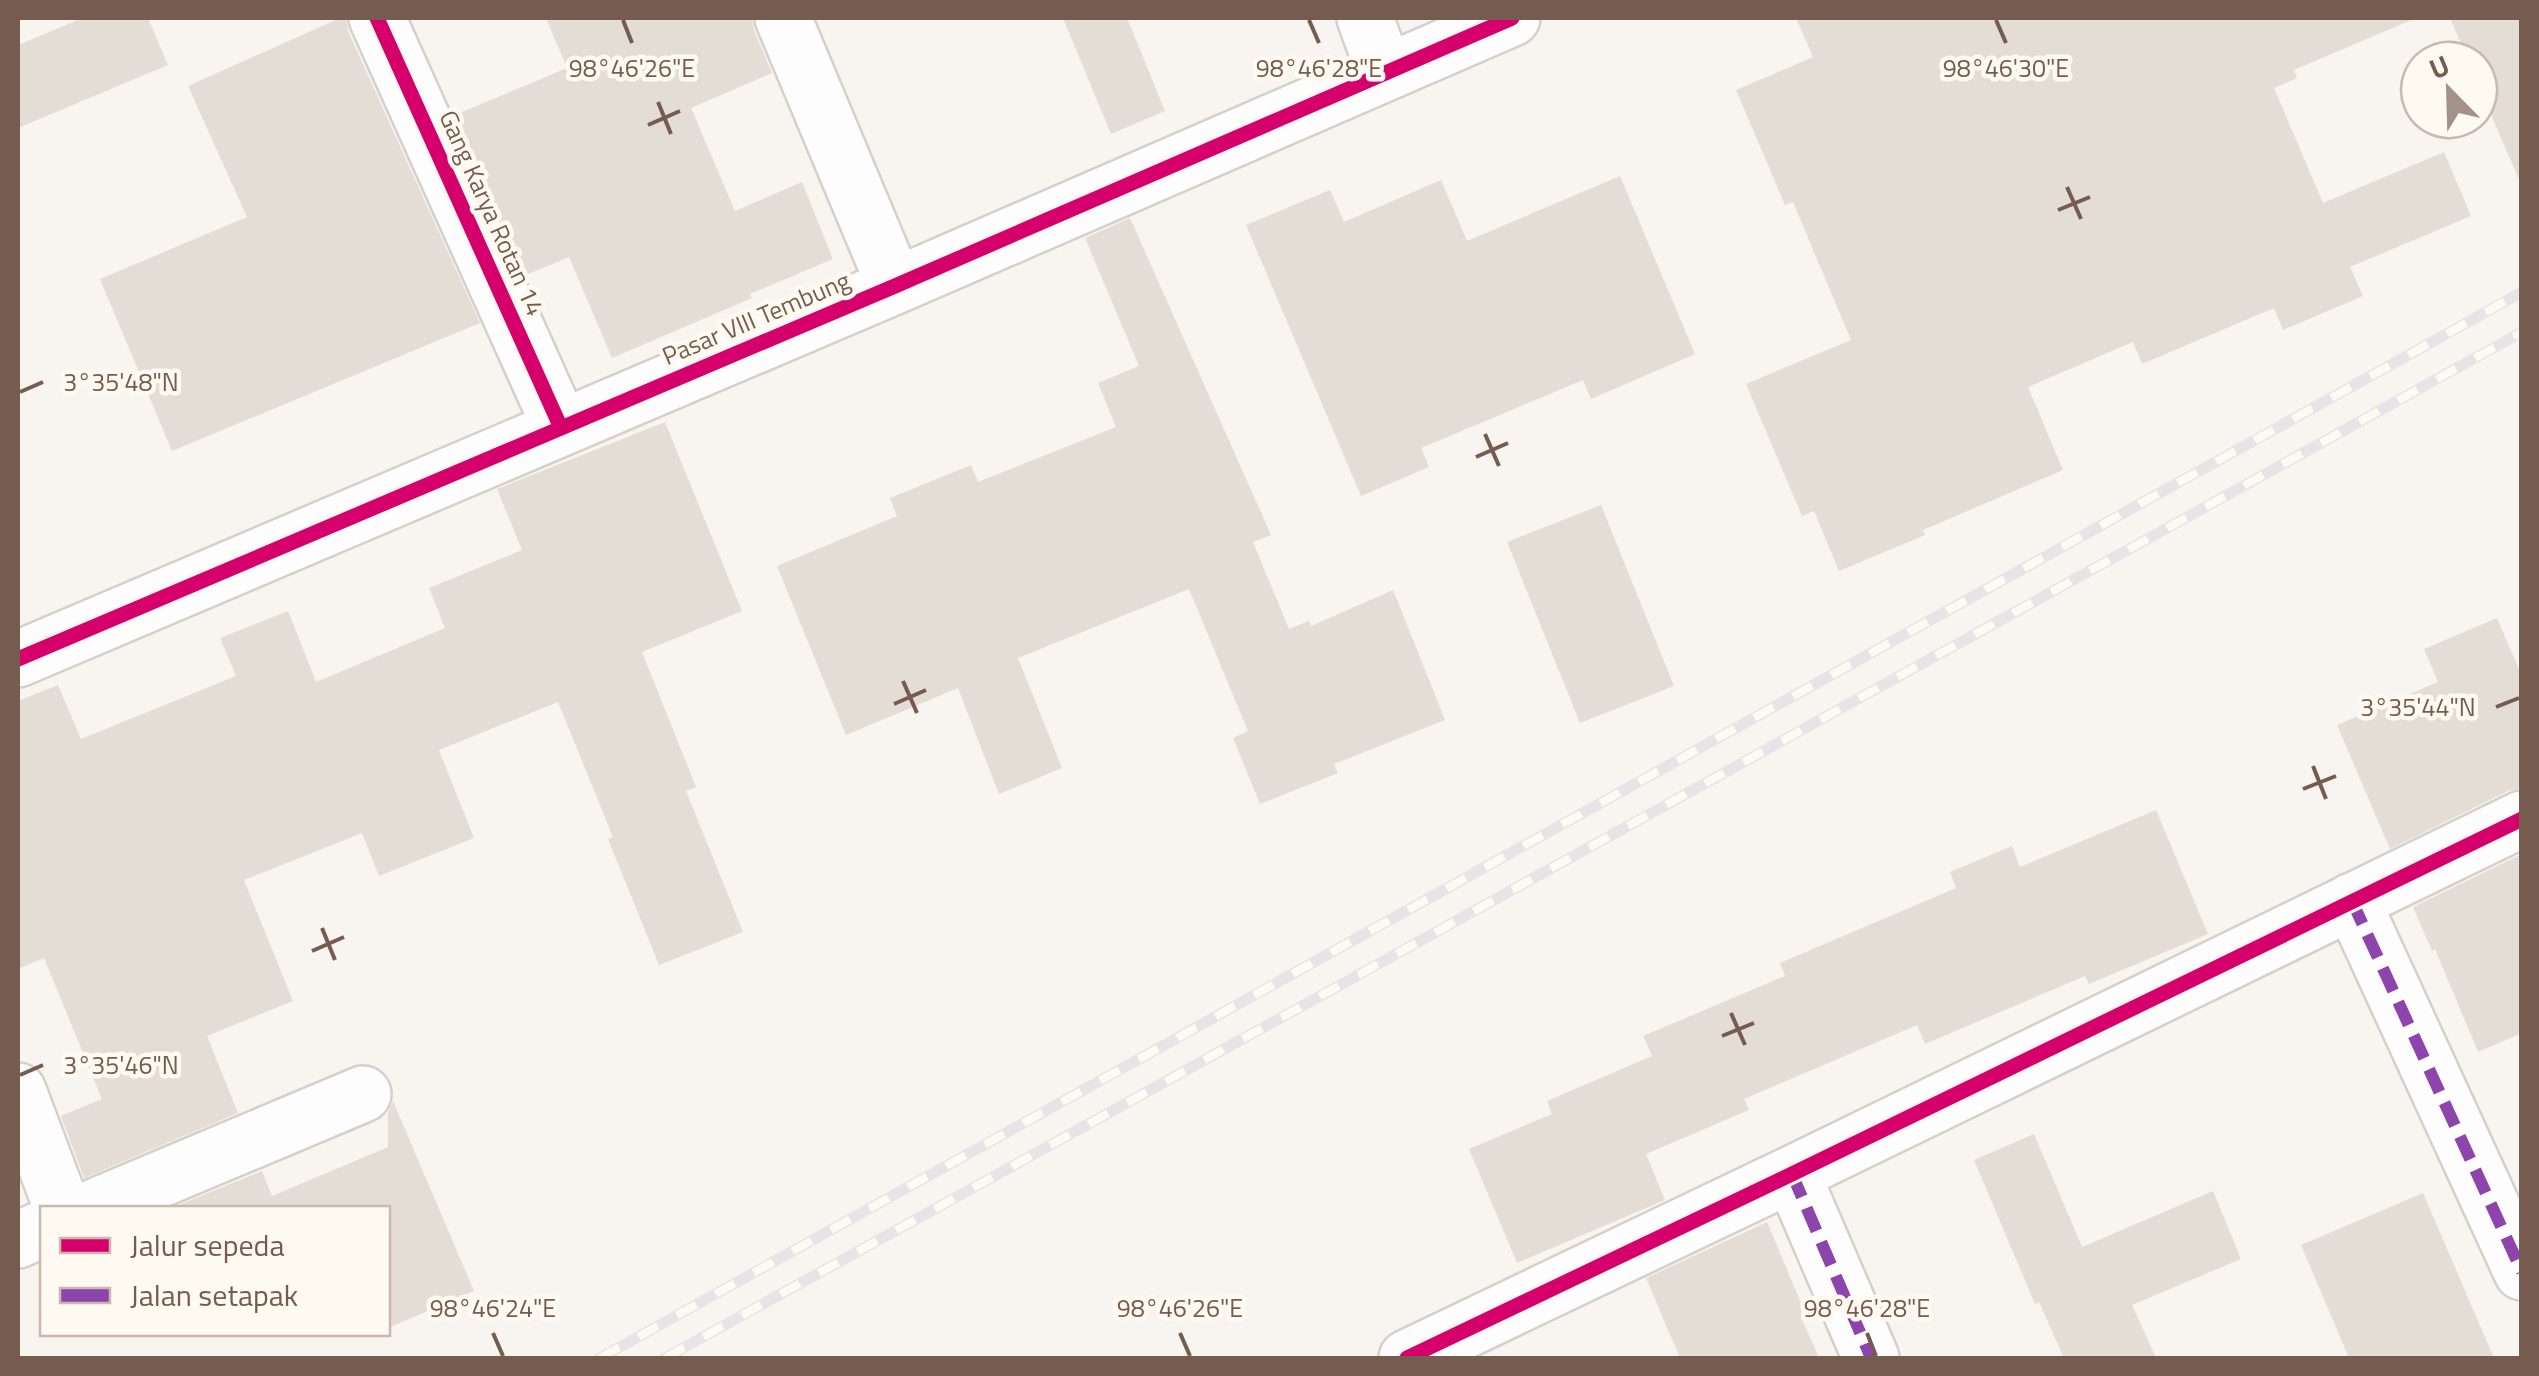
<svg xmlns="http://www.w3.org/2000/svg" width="2539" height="1376" font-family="'Titillium Web',sans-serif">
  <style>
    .building { fill: #e4ddd6 }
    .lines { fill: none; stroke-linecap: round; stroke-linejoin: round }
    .minor-casing { stroke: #d6d0ca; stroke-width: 60 }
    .minor { stroke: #fefdfd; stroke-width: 55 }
    .rail-casing { stroke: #e6e4e6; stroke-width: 11 }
    .rail { stroke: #fef9f1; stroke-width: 8; stroke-dasharray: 22; stroke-linecap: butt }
    .quiet { stroke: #8e44ad; stroke-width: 12; stroke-dasharray: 25 12; stroke-linecap: butt }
    .cycleway-casing { stroke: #fef9f1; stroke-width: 21 }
    .cycleway { stroke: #d6006c; stroke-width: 15 }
    .ticks { fill: none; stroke: #765c4f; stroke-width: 4 }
    .labels { text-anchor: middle; stroke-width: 9; stroke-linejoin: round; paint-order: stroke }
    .street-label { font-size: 25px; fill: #765c4f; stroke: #fef9f1 }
    .ticks-label { font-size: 25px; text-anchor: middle; fill: #765c4f; stroke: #fef9f1; stroke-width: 9; stroke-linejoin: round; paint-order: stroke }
  </style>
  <rect width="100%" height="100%" fill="#f8f4ef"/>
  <path class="building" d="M 83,18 L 148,18 L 168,65 L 18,128 L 18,45 Z
    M 340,18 L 346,18 L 348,31 L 480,323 L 172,451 L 100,279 L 247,217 L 188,86 Z
    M 546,18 L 752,18 L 754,30 L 772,73 L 691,108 L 735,211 L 802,182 L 833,259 L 750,294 L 752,298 L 612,358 L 569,257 L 526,275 L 455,115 L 567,68 Z
    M 1063,18 L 1127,18 L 1165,111 L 1111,134 Z
    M 1796,18 L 2416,18 L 2294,70 L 2297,78 L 2274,88 L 2323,203 L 2444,152 L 2471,216 L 2350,267 L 2363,296 L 2283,330 L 2274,308 L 2142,364 L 2133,342 L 2028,387 L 2063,470 L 1923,530 L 1925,535 L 1839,571 L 1814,511 L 1802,516 L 1746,384 L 1851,340 L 1793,202 L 1785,205 L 1736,90 L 1813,57 Z
    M 2450,18 L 2522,18 L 2522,186 L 2479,87 L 2479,60 L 2468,60 Z
    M 1620,176 L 1695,354 L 1591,399 L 1583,380 L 1421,448 L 1429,467 L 1361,496 L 1246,225 L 1330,190 L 1344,222 L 1441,180 L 1467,241 Z
    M 1130,218 L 1271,535 L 1253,542 L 1289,629 L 1309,621 L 1311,626 L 1393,590 L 1445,720 L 1334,764 L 1338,773 L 1260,804 L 1233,738 L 1248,731 L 1189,589 L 1018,658 L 1062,768 L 999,794 L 958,688 L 846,735 L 777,566 L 897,516 L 890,498 L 971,465 L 978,482 L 1116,427 L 1098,383 L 1139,366 L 1085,238 Z
    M 665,422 L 742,611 L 642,652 L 696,787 L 686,791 L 743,932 L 659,965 L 608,839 L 613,837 L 558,702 L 439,750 L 474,838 L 379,876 L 362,833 L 244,880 L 293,1001 L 207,1036 L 238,1113 L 84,1178 L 61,1116 L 102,1099 L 44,958 L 18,969 L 18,701 L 58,685 L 81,739 L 236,676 L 220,638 L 288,611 L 316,682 L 445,628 L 429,588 L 522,550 L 497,489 Z
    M 1601,505 L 1674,686 L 1580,723 L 1507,542 Z
    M 2497,618 L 2522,676 L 2522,788 L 2508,791 L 2390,849 L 2337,725 L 2438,682 L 2424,649 Z
    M 2156,810 L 2208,934 L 2089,984 L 2085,976 L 1925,1044 L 1917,1025 L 1744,1099 L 1749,1110 L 1646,1154 L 1665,1200 L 1517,1263 L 1469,1149 L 1552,1114 L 1547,1101 L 1652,1056 L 1643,1036 L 1785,976 L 1780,963 L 1956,888 L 1950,872 L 2012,846 L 2020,867 Z
    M 2522,854 L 2522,1033 L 2478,1052 L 2435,949 L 2432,951 L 2413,907 Z
    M 393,1101 L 474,1291 L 388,1328 L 388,1208 L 183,1208 L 181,1204 L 262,1171 L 272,1196 L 388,1147 L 388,1113 Z
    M 2034,1134 L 2082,1247 L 2213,1191 L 2241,1259 L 2132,1305 L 2156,1358 L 2064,1358 L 2039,1302 L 2035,1304 L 1974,1160 Z
    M 2423,1193 L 2494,1358 L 2349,1358 L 2301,1245 Z
    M 1767,1222 L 1807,1317 L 1802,1319 L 1819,1358 L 1680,1358 L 1646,1278 Z"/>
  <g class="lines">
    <defs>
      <path id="minor" d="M 377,18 L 561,428
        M 783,18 L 895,286
        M 1365,18 L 1385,73
        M 18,659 L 895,286 L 1512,18
        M 2352,901 L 2522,1272
        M 18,1091 L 62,1208
        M 1792,1174 L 1871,1358
        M 92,1208 L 363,1094
        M 18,1240 L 42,1229
        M 1407,1358 L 1792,1174 L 2522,819"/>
    </defs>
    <use href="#minor" class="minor-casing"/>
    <use href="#minor" class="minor"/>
    <defs>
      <path id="rail" d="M 600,1358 L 2522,292
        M 665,1358 L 2522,332"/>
    </defs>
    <use href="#rail" class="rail-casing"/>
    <use href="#rail" class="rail"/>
    <path class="quiet" d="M 2352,901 L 2522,1272
      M 1792,1174 L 1871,1358"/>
    <defs>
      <path id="cycleway" d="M 377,18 L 561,428
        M 18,659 L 895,286 L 1512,18
        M 1407,1358 L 1792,1174 L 2522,819"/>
    </defs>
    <use href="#cycleway" class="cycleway-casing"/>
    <use href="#cycleway" class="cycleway"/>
  </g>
  <path class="ticks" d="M 623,20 L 632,43M 1309,20 L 1319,43M 1996,20 L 2006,43M 658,102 L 671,134M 648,125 L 680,111M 2067,187 L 2081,219M 2058,210 L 2090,197M 20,392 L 43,382M 1485,434 L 1499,466M 1476,457 L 1508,443M 903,681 L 917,713M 894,704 L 926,690M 2496,707 L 2519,698M 2313,766 L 2326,799M 2303,789 L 2336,776M 322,928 L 335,960M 312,951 L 344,937M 1731,1013 L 1745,1045M 1722,1036 L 1754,1023M 20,1075 L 43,1065M 493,1333 L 503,1356M 1180,1333 L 1190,1356M 1867,1333 L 1876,1356"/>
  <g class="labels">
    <g class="street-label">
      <text transform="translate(492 213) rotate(66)" y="9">Gang Karya Rotan 14</text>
      <text transform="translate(756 318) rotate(-23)" y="9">Pasar VIII Tembung</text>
    </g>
  </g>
  <g class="ticks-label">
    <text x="632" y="77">98°46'26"E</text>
    <text x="1319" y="77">98°46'28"E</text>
    <text x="2006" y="77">98°46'30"E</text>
    <text x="121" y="391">3°35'48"N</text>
    <text x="2418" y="716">3°35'44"N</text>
    <text x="121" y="1074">3°35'46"N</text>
    <text x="493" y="1317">98°46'24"E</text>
    <text x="1180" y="1317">98°46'26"E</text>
    <text x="1867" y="1317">98°46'28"E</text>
  </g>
  <rect width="2539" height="1376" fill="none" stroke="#765c4f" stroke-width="40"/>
  <rect x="40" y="1206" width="350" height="130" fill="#fef9f1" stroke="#c8bab0" stroke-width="2.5"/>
  <rect x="60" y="1238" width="50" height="15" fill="#d6006c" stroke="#c8bab0" stroke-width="2.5"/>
  <text x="130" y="1256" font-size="30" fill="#765c4f">Jalur sepeda</text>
  <rect x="60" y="1288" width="50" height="15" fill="#8e44ad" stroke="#c8bab0" stroke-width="2.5"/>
  <text x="130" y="1306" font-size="30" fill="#765c4f">Jalan setapak</text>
  <g transform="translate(2449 90) rotate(337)"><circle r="48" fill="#fef9f1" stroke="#c8bab0" stroke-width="2.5"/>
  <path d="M0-8L18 38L0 25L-18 38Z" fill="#a49187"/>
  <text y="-15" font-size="28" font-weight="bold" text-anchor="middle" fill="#765c4f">U</text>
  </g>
</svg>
